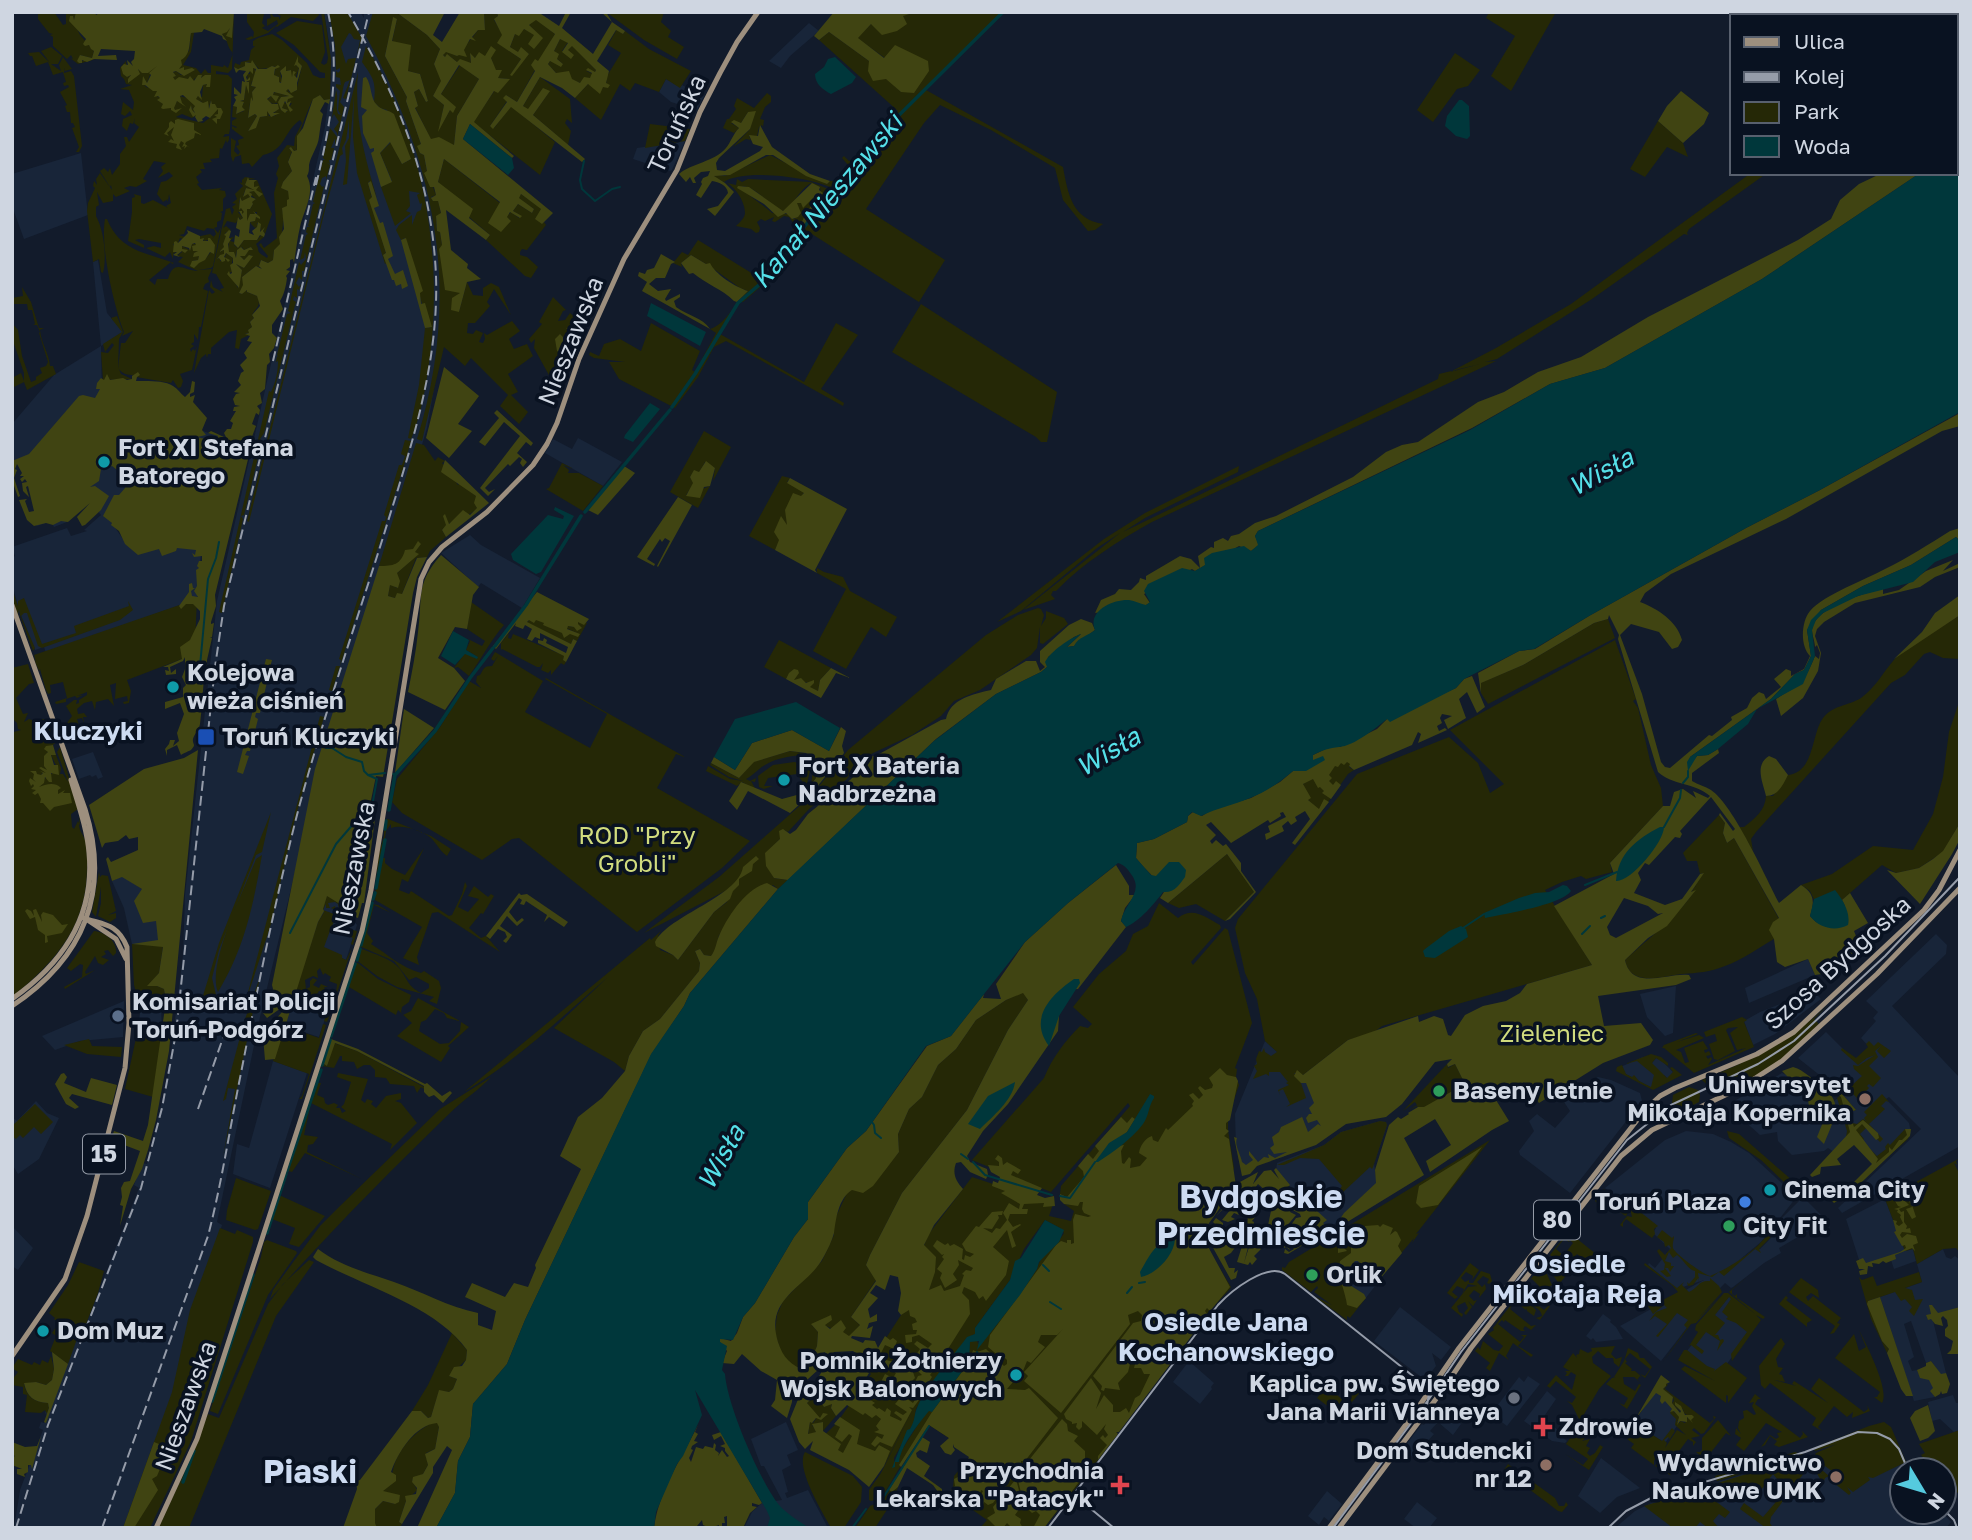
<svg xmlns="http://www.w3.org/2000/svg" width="1972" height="1540" font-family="'Golos Text',sans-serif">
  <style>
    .built { fill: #182539 }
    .green { fill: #252806; fill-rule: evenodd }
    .forest { fill: #404412; fill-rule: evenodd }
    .water { fill: #00373b }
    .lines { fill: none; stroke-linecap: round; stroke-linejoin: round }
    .stream { stroke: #00373b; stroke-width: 2 }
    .canal { stroke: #00373b; stroke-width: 3.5 }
    .major { stroke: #9d8f7e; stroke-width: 5 }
    .tram { stroke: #959ca9; stroke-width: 2 }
    .rail { stroke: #959ca9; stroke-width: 2; stroke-dasharray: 10 5; stroke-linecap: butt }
    .culture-dot { fill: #0f9aa8; stroke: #091221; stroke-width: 2.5 }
    .transit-dot { fill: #1a4fb4; stroke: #091221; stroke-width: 2.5 }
    .service-dot { fill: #5c6f8a; stroke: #091221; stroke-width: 2.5 }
    .leisure-dot { fill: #2e9e5b; stroke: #091221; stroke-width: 2.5 }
    .education-dot { fill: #8d6e63; stroke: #091221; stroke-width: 2.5 }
    .shop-dot { fill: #3f7fe0; stroke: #091221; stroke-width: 2.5 }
    .worship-dot { fill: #6b7280; stroke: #091221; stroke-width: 2.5 }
    .health-dot { fill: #e0444e; stroke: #091221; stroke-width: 2.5 }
    .labels { text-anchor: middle; stroke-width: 7; stroke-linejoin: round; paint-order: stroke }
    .shield { fill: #091221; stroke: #949ba7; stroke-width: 2 }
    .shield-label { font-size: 23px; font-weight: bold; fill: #cfd6e1 }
    .street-label { font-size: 24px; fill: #cfd6e1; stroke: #091221 }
    .poi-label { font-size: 24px; font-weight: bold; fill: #cfd6e1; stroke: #091221; text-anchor: start }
    .park-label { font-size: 24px; fill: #d1dc7e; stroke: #091221 }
    .water-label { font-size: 26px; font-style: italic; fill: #55e0e9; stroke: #091221 }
    .neighbourhood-label { font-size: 26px; font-weight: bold; fill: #cddbf1; stroke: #091221 }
    .district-label { font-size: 32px; font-weight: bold; fill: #cddbf1; stroke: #091221 }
  </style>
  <rect width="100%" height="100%" fill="#121b2b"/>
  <path class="built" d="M 324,12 L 360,12 L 364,18 L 364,12 L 374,12 L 422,130 L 449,304 L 427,428 L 296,868 L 260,1017 L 217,1222 L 222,1225 L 188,1341 L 150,1528 L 14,1528 L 20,1490 L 43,1430 L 39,1428 L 41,1422 L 44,1423 L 47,1415 L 45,1413 L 78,1336 L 81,1336 L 88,1319 L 139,1188 L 134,1185 L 142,1163 L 147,1164 L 168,1076 L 183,955 L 185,895 L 217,601 L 325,127 L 331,79 L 329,43 Z
    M 809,23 L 819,31 L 790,56 L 781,68 L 769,61 Z
    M 666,79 L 680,87 L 682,85 L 704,96 L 697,110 L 671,102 L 659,92 Z
    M 685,141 L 672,170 L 670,171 L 633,159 L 637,148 Z
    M 81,153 L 88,215 L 24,239 L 12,206 L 12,174 Z
    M 98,260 L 107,313 L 123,332 L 101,346 L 102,398 L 224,438 L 109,519 L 123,539 L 160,547 L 196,548 L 201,553 L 197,599 L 46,653 L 44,647 L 35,650 L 20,613 L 12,584 L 12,558 L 15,556 L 12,547 L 67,528 L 71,536 L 87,531 L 84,530 L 101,515 L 90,502 L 67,522 L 54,527 L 51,521 L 37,526 L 30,518 L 42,510 L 23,459 L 12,462 L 12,424 L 54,375 L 101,346 L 93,262 Z
    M 578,438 L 622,462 L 603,486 L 545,453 L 553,439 L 572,449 Z
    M 470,535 L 481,545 L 540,578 L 522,608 L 481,583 L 478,587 L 441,553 Z
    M 93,752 L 103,777 L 98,779 L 96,775 L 92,777 L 90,775 L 79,779 L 72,759 Z
    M 122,876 L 142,889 L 156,920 L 163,946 L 132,944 L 124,908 L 112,881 Z
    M 327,894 L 340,904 L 357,925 L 346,960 L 311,944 Z
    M 1936,934 L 1947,945 L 1946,954 L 1892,1006 L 1960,1078 L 1960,1146 L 1842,1213 L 1838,1208 L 1921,1129 L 1889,1097 L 1886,1099 L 1909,1123 L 1911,1133 L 1880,1164 L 1852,1138 L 1834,1152 L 1828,1148 L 1824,1151 L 1792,1155 L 1778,1141 L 1777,1132 L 1760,1135 L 1732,1110 L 1731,1103 L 1782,1073 L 1812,1085 L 1830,1103 L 1842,1096 L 1841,1092 L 1798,1058 L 1826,1032 L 1854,1060 L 1869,1047 L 1861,1038 L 1876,1021 L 1873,1018 L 1878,1012 L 1866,1001 Z
    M 1808,959 L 1815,975 L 1749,1003 L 1745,988 Z
    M 1676,986 L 1673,1033 L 1665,1036 L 1647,1017 L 1640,994 Z
    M 1813,991 L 1821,999 L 1775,1034 L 1753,1045 L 1744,1021 L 1760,1012 Z
    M 124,1001 L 123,1037 L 80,1041 L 55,1050 L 42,1036 Z
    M 141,1004 L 161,1006 L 162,1032 L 138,1029 Z
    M 291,1004 L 326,1016 L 319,1037 L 285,1026 Z
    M 1265,1041 L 1303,1075 L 1328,1132 L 1283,1157 L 1241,1168 L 1236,1148 L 1235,1114 Z
    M 1643,1057 L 1652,1063 L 1656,1058 L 1660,1059 L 1673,1072 L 1668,1079 L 1664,1075 L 1652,1088 L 1616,1069 Z
    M 273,1061 L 307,1073 L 270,1188 L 233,1174 L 237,1144 L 249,1148 Z
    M 1598,1077 L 1611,1080 L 1640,1093 L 1642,1101 L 1570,1193 L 1520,1155 L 1519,1151 L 1534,1131 L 1529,1121 L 1537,1114 L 1555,1128 L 1570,1111 L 1562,1099 Z
    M 36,1101 L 47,1113 L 59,1118 L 39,1159 L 18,1174 L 12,1164 L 12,1117 L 17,1121 Z
    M 1380,1121 L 1386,1122 L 1387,1125 L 1374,1163 L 1379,1199 L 1342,1221 L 1337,1222 L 1328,1230 L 1276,1171 L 1277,1163 L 1324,1145 L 1341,1132 Z
    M 1686,1131 L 1713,1134 L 1731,1142 L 1749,1153 L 1785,1186 L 1799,1194 L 1761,1242 L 1738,1261 L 1755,1249 L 1760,1249 L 1769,1240 L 1777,1231 L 1778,1222 L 1803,1197 L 1821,1215 L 1822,1223 L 1779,1248 L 1781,1253 L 1764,1263 L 1733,1287 L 1731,1288 L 1725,1283 L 1720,1288 L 1721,1291 L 1700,1311 L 1661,1361 L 1620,1326 L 1704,1280 L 1677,1289 L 1648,1265 L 1649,1263 L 1655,1268 L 1670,1249 L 1653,1233 L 1656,1228 L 1605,1188 L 1665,1140 Z
    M 1885,1199 L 1905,1251 L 1913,1249 L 1916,1261 L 1894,1269 L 1890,1257 L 1861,1266 L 1846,1219 Z
    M 12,1226 L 33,1248 L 18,1270 L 12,1266 Z
    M 1367,1245 L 1392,1264 L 1365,1299 L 1340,1279 Z
    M 1943,1249 L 1946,1257 L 1951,1259 L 1955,1256 L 1960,1260 L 1960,1307 L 1932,1317 L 1946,1373 L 1941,1375 L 1931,1361 L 1926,1363 L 1911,1321 L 1904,1324 L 1914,1357 L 1908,1361 L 1912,1371 L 1917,1370 L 1919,1374 L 1932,1368 L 1941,1387 L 1931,1391 L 1935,1397 L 1914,1401 L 1880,1297 L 1922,1282 L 1917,1264 Z
    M 1730,1295 L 1760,1319 L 1715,1380 L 1680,1360 Z
    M 1400,1307 L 1451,1347 L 1441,1360 L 1432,1353 L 1436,1366 L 1425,1380 L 1374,1341 Z
    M 1603,1314 L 1611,1320 L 1610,1322 L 1616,1327 L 1623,1339 L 1596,1342 L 1593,1338 L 1591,1340 L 1586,1336 Z
    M 1189,1361 L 1214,1383 L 1211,1387 L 1212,1389 L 1200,1404 L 1173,1382 Z
    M 1528,1376 L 1540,1384 L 1507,1426 L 1491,1414 L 1519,1377 L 1524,1382 Z
    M 1655,1390 L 1684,1416 L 1665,1443 L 1634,1423 Z
    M 1547,1391 L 1556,1399 L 1543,1418 L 1559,1431 L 1558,1433 L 1567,1441 L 1565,1443 L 1552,1441 L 1524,1421 Z
    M 1953,1395 L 1956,1403 L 1960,1403 L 1960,1430 L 1954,1432 L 1940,1419 L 1932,1421 L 1928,1402 Z
    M 1444,1411 L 1461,1424 L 1453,1435 L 1438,1422 L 1430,1431 L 1434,1434 L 1418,1452 L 1421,1455 L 1417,1460 L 1406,1452 L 1401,1459 L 1395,1459 L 1422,1424 L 1424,1425 L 1428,1419 L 1440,1416 Z
    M 786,1422 L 798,1450 L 787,1455 L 791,1465 L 782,1470 L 788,1492 L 785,1493 L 787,1498 L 808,1490 L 828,1528 L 744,1528 L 752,1512 L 762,1503 L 782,1500 L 764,1466 L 761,1466 L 751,1439 Z
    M 1851,1439 L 1893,1452 L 1902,1470 L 1902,1512 L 1942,1512 L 1951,1522 L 1946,1528 L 1615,1528 L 1635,1511 L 1655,1501 L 1801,1457 L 1804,1459 Z
    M 1601,1458 L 1640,1488 L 1617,1497 L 1600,1513 L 1578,1496 Z
    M 1327,1491 L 1342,1504 L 1329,1521 L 1324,1517 L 1319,1525 L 1308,1516 Z
    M 1417,1502 L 1437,1518 L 1429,1528 L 1416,1528 L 1404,1519 Z"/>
  <path class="green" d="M 38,12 L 54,12 L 63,25 L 66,24 L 66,12 L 76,12 L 74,20 L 71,16 L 80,35 L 94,51 L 92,58 L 80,55 L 81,61 L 96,59 L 78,64 L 70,58 L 73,59 L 71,55 L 67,59 L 53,46 L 53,37 L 50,35 L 53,34 L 49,33 L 38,19 Z
    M 234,12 L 232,69 L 228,73 L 216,71 L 216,74 L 228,75 L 232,79 L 230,129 L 229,134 L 225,134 L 223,137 L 229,136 L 229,140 L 227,143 L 226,140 L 222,149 L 220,148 L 219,158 L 210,159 L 212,162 L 203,163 L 205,169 L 200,169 L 202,172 L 196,177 L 199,183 L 197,184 L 202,190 L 222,188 L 219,190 L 225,191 L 226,196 L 223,199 L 223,211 L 220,212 L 222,213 L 221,220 L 217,222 L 217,227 L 214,228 L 218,233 L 221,227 L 213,266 L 211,268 L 198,270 L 212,269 L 208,278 L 209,282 L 205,284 L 203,289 L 208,291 L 201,327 L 199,327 L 198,340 L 194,334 L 194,342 L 191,344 L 194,346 L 190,349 L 191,352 L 193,349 L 195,351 L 197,346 L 192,370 L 180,374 L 183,381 L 181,387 L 178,388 L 173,380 L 171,383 L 136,377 L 138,372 L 136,376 C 130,374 124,376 119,369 L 121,374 L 132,379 L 103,380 L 101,352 L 108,353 L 114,345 L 112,343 L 105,352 L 103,344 L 122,332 L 111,318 L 117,316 L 123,332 L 119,339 L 118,369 L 121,343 L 125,343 L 133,331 L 122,336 L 124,332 C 114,307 100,246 105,219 L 107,219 C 120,251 144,252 174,263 L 172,264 L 171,262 L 149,280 L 155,285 L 157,279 L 168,279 C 174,258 184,271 198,271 L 178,262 L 183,257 L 177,256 L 182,252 L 180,245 L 190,250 L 192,244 L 197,244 L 193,251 L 197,250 L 198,252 L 194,253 L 199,256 L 198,260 L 192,261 L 192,266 L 206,258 L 215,247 L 208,240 L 204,241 L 203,244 L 204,239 L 200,239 L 198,243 L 194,239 L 196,237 L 210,234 L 214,237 L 212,239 L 216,234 L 214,229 L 207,228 L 204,231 L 187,226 L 184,234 L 179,235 L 185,237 L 183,239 L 180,238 L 178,243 L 173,244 L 177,251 L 173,254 L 173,259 L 170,252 L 165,257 L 146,248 L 154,246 L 161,248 L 161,243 L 139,239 L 135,240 L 144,245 L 144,248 L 128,241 L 132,212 L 132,198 L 135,197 L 134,194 L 141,196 L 141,203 L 144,204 L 153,200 L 168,208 L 166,206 L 171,203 L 169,194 L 168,201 L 167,201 L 168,199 L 163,202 L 157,194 L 161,182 L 166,181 L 173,176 L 169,172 L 158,178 L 163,171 L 161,167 L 166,163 L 154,161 L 143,179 L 147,181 L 136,187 L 130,186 L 124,188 L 130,191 L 116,197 L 113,194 L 113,201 L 103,203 L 97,192 L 99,205 L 96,207 L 96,216 C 104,230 107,258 103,273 L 101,272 L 99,259 L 93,262 L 87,211 L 88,203 L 95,188 L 93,186 L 94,181 L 97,185 L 96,179 L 100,173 L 112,190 L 111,185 L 110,187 L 100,171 L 104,168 L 108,172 L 110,168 L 112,175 L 120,164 L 120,154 L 126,146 L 124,137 L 127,137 L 129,142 L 139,127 L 134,123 L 135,118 L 133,124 L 130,123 L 127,131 L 122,126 L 123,119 L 132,115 L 130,111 L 125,116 L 121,114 L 123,102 L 133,110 L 134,102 L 129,90 L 120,89 L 132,85 L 126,84 L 124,79 L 121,76 L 120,68 L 126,61 L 127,77 L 131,75 L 130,78 L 132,79 L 137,75 L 139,69 L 145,72 L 158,65 L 159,68 L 151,72 L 147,83 L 145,80 L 144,84 L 146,87 L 157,90 L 157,96 L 165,101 L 157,100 L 164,104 L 164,108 L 168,107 L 167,104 L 169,102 L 167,90 L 165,94 L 163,93 L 170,87 L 171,110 L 177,111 L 181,108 L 176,111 L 173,108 L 177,101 L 181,101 L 180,96 L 190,99 L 196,105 L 193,109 L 196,112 L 192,111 L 192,106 L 190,111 L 197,115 L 192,118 L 182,114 L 176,117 L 203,123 L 212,116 L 211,100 L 208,110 L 208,103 L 202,107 L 202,102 L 180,94 L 179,90 L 184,84 L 189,90 L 194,86 L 196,87 L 194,89 L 198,92 L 196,98 L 198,96 L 202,97 L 203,85 L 207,84 L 209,87 L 207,76 L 201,78 L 202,75 L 194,79 L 196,84 L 189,77 L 191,87 L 184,79 L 176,81 L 160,79 L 155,84 L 151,79 L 155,76 L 164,75 L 168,71 L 173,73 L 176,71 L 181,75 L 195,70 L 179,70 L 178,61 L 176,65 L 172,65 L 172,62 L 179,53 L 177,58 L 189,51 L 191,33 L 194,33 L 191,52 L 183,65 L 196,68 L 201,74 L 205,69 L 208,73 L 211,73 L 211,65 L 223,67 L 224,65 L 228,68 L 233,53 C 226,46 229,41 222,34 L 230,28 L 228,35 L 232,36 Z
    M 247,12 L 264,14 L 262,23 L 265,26 L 262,28 L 268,31 L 278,24 L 277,20 L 267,26 L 267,19 L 271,18 L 270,12 L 274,17 L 279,17 L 279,20 L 281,16 L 274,12 L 318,12 L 319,15 L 313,21 L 291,17 L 277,27 L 276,26 L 268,33 L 249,40 L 245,39 L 252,36 L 253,38 L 254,32 L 247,22 Z
    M 321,12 L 324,12 L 331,59 L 330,99 L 324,100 L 320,95 C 318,97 314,98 312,101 C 308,110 295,141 297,150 L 294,151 L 291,147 L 289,148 L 292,151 L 288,162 L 292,171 L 283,182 L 282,188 L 288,191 L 290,199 L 287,201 L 287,207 L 282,208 C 285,222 281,232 281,244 L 274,250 L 273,260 L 268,263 L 261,260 L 259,265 L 262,268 L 256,266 L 242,277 L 244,285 L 239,293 L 242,294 L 246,289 L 247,292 L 257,296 C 262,306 256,307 252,315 L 254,318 L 250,322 L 252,327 L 248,330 L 250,333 L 245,333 L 249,335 L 241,339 L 239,349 L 235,348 L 237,330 L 229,332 L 211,348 L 211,354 L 208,354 L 207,358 L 206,354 L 201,358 L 194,373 L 209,290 L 212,294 L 215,292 L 210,287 L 211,280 L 213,287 L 223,292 L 220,289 L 224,288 L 216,274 L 212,273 L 226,209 L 230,208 L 232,215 L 234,210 L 232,207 L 236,204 L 232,203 L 237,199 L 235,194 L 243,186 L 239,182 L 242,183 L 242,180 L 245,177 L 256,179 L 247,180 L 245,185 L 253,189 L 254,181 L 257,180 L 272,214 L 265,234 L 263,231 L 265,227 L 261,234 L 260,223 L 257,223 L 258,227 L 255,228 L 251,224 L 250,222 L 255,221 L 255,217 L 260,218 L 257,215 L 257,212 L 255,212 L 254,216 L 250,214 L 250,219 L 247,222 L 247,208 L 250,209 L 253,204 L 251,202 L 256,199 L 247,192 L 253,191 L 246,188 L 243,196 L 249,193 L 250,197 L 242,203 L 241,198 L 239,201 L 240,209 L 241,207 L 245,212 L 242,215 L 241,211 L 238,212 L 243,218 L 240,220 L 239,217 L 236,223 L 227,221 L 223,228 L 226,226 L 231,230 L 225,233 L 227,236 L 223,244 L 225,247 L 219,252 L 224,250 L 224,255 L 220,255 L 217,259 L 220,258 L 220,261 L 224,261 L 226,253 L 233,258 L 231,267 L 232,272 L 227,274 L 231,276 L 238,288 L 242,270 L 236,264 L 244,268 L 252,256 L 250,255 L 244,260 L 240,256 L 245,256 L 248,250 L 253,250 L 251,247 L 244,250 L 242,247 L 237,250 L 235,258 L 234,252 L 228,252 L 229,238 L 234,237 L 230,241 L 234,242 L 234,245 L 238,248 L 244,240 L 257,240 L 261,235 L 264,237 L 256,244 C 261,252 254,250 267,258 L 268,256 L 259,245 L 261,243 L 264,248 L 277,238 L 274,193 L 278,178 L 276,174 L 279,166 L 277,158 L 287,145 L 294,146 L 295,137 L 302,123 L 300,120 C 283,132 286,150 263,155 L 252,167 L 249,163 L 242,164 L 241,155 L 235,157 L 233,162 L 231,156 L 231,138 L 236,141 L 234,151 L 238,155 L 240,152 L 236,146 L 239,145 L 238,140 L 244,138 L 232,129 L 232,126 L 236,128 L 237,127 L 232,125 L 232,121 L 237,118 L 232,117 L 233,106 L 237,107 L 236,114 L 244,111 L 241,107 L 244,103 L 240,102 L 244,100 L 246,85 L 248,85 L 247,74 L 250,74 L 249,70 L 252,69 L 249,62 L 245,62 L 245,66 L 238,69 L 234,67 L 235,63 L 240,65 L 241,62 L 249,60 L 251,50 L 255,46 L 253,46 L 253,41 L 258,38 L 272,34 L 282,40 L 307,63 L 313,75 L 320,78 L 325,78 L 325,73 L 320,72 L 294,45 L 276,33 L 297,21 L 322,25 L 325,52 L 321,63 L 324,65 L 327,63 L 328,58 ZM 252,61 L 259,69 L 270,68 L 272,66 L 276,67 L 274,75 L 276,84 L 277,76 L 279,77 L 279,82 L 282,82 L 280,71 L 286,67 L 286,71 L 291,70 L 291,77 L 294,75 L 295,79 L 299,68 L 295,64 L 297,62 L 302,66 L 296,91 L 289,92 L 288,89 L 291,86 L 294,89 L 293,81 L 289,80 L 288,74 L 285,74 L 286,79 L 284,83 L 286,91 L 293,97 L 288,98 L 287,104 L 292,103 L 290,106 L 283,102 L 282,108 L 287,110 L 287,112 L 281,110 L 279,102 L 281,97 L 289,96 L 275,92 L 267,100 L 273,104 L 277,103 L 278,109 L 273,114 L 276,114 L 275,116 L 269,116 L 267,105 L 267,116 L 260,117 L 256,127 L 248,131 L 257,116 L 255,114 L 248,118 L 250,103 L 254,98 L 252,92 L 256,87 L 256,83 L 254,87 L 251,86 L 252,81 L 256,81 L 254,75 L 256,73 Z
    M 329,12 L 347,12 L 362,38 L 357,55 L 360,40 L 354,39 L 351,34 L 349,33 L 341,47 L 346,64 L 348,59 L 356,58 L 346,99 L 343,98 L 350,80 L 345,82 C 342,88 343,95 340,102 L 344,107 L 335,146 L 335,138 L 331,148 L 334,148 L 331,160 L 329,160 L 330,164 L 327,163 L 330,165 L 326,180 L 326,176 L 322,178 L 320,184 L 322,187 L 324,186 L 304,271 L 302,271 L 302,280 L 299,277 L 296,283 L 299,287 L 301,284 L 299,290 L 297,289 L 297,298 L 294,296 L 293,300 L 296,302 L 295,305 L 264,433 L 260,439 L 262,441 L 244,515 L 241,516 L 243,519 L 222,613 L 219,612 L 269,391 L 271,392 C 276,382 278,371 278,361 L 276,362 L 277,356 L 279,358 L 277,355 L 287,314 L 291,313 L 288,311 L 299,262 L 301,265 L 306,259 L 305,252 L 304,258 L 300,260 L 306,235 L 308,234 L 306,232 L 307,227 L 310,227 L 308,226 L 313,204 L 315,203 L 313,202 L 323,160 L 325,160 L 323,158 L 330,128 L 337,137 L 337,133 L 334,129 L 339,122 L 334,114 L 332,118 L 336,90 C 339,97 335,106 338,114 L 341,115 L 338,110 L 340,91 L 336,87 L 336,84 L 341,85 L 340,78 L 336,77 L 336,71 L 338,73 L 340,71 L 340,68 L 336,70 L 335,45 Z
    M 373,12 L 396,12 L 427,35 L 440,49 L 434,64 L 442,81 L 433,96 L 444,105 L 439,129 L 450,110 L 441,94 L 460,65 L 479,79 L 457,116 L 454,145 L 431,140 L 415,107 L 418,106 L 414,92 L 419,89 L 426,102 L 428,101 L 420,74 L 408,71 L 392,42 L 397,19 L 393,18 L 385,56 L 407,97 L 406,101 L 421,144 L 418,146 L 420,153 L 424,155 L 427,171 L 436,195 L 431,197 L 433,201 L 438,200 L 441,214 L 436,217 L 437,231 L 440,232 L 442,245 L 461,293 L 459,312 L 467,282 L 473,295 L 483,296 L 483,288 L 491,283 L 499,287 L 511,315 L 507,320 L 511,315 L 494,289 L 487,302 L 490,306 L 475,323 L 468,323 L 467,333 L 473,334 L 476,330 L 483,333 L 479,342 L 483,343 L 485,339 L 484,333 L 487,335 L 512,321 L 520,331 L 509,339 L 514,349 L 527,344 L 533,356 L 508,374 L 518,392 L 511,395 L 528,412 L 519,424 L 500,406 L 508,395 L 471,358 L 465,366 L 444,347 L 422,441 L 417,439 C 462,294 437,168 366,36 Z
    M 484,12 L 497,12 L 498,16 L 494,20 L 503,35 L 498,43 L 521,59 L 511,74 L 529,54 L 521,48 L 518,53 L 510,47 L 515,34 L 524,29 L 542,38 L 529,25 L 536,19 L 555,34 L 517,102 L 506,95 L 507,101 L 490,126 L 494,128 L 511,106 L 555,142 L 540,175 L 473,122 L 495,90 L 509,79 L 498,78 L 491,58 L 475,58 L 470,54 L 471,63 L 457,62 L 448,55 L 445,57 L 443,55 L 446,51 L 457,56 L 471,39 L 473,40 L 472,38 L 478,30 L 485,30 Z
    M 606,12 L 664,12 L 661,22 L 671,31 L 668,37 L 684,47 L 677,59 L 644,40 Z
    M 916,12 L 1005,12 L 926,90 L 1063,167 C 1068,194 1072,219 1103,224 L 1095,230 L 1088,231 L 1063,200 L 1055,168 L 991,130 L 940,105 L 924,123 L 866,209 L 945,260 L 919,302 L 804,229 L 772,278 L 768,280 L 764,276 L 775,267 L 799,230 L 822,201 L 820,187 L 811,183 C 799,189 795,204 783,211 C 767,205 759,188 742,186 C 749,198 762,203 772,213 L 789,214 L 792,219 L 795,219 L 797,203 L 815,195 L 815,200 L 798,230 L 793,230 L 794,224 L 789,217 L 784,216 L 775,222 L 772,221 L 774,217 L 765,221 L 761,219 L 757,222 L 760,228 L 759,232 L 756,233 L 751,229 L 736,226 C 739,223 745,218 745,213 C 745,202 736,188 727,183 L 736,185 L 737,179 L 742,182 L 748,179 L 811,182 L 833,191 L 834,189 C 813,177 743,168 724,182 L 714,177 L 716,175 L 725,176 L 770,155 L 827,184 L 830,181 L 836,181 L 848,165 L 842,158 L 844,156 L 849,161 L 854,159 L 898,111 L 819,40 L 829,32 L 869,61 L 901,92 L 885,58 L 857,38 L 871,24 Z
    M 1489,12 L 1556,12 L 1511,91 L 1491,76 L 1515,36 L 1486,18 Z
    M 617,29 L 623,34 L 625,31 L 649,49 L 691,71 L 680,88 L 666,79 L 659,92 L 635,83 L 630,91 L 620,84 L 601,120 L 575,98 L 588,84 L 603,87 L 609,85 L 606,84 L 607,76 L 621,53 L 608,45 Z
    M 560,39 L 568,42 L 562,51 L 568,50 L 572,45 L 596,70 L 595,72 L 586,71 L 593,74 L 591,78 L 580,83 L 556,73 L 548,64 L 550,61 L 563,64 L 557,59 L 554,51 Z
    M 366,46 C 426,142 446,266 427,377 C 424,397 419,420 411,439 L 408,438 L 419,385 L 425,328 L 432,327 L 422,304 L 405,238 L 401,240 L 396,230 L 399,225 L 412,215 L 412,225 L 417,212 L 421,210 L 422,203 L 420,204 L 417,195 L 420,193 L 409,191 L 410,206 L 406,211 L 411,213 L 395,226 L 381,187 L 392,181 L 380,153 L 391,142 L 402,164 L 411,159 L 387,110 L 380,108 L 374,102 C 376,82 374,79 362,62 Z
    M 51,47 L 62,56 L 58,64 L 51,64 L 61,71 L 59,65 L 63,57 L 72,69 L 65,71 L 65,68 L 64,73 L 71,71 L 74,76 L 82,146 L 79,152 L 76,152 L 79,147 L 72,128 L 75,127 L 73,123 L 71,123 L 70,112 L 67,112 L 65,106 L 67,105 L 60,92 L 69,87 L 68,85 L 64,86 L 63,83 L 66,82 L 63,72 L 53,75 L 48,62 L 36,66 L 32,56 L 30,56 L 28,53 L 39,52 L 50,63 L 41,51 Z
    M 1455,53 L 1480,70 L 1468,86 L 1457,89 L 1433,122 L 1417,110 Z
    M 358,72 C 354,116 364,156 377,198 L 370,181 L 368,183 L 372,198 L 370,200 L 386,253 L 383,255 L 386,263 L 385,264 L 357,173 L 353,137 L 354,95 L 347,184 L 343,185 L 346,161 L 345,146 L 349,138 L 349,120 L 346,140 L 342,148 L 343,154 L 340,156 L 325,210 L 249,522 L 247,521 Z
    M 540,77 L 570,99 L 572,123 L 567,119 L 565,123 L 571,131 L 568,145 L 533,115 L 549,92 L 543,89 L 528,110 L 523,106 Z
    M 767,93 L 771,96 L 771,102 L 765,107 L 760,119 L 764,120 L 763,127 L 762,125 L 759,127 L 757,136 L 749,136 L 751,140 L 746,139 L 733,147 L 750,129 L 748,112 L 741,123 L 731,123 L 739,128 L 734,133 L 723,128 L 727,119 L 729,119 L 736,109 L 734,106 L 737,98 L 754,108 Z
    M 1658,121 L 1683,143 L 1688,157 L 1667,147 L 1645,177 L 1630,169 Z
    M 650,124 L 690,129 L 685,141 L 645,148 Z
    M 444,159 L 500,203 L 489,223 L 510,220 L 506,217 L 511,212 L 519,218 L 521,216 L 513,211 L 518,204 L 532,213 L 534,209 L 518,198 L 521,194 L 542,209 L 542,224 L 544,222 L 546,225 L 527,250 L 522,249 L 520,252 L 520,255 L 527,257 L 538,267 L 531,278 L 525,276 L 486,240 L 490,235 L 469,217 L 438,182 Z
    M 1751,173 L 1767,173 L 1689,229 L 1687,233 L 1688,235 L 1684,234 L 1592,299 L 1497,359 L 1485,362 L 1496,361 L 1152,522 C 1118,541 1083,563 1056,591 L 1053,591 L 1051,595 L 1055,599 L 1023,610 L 1120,533 L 1097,548 L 1021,611 L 997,622 L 1104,539 L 1145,513 L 1239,466 L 1238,472 L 1145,518 L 1123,532 L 1438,379 L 1439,374 L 1480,364 L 1450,372 L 1496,348 L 1571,304 Z
    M 698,240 L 766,282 L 743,302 L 740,301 L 720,334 L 804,382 L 836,323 L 858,335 L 821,389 L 844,403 L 843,406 L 726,341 L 714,347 L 698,377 L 675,408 L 619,379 L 609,362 L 625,362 L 594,358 L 589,355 L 590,352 L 599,356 L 604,344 L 620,339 L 641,351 L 651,323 L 700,351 L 692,370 L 695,372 L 716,333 L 710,329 C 726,324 735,303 748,291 L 740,288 L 711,267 L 691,255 L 681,263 L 682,267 L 673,263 L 682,252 L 688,255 Z
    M 22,287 L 31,302 L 39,328 L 44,328 L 40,330 C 41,343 49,353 50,366 L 53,366 L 56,374 L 27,390 L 24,382 L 12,388 L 12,378 L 21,373 L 24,381 L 24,373 L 13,341 L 12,323 L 18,330 L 22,356 L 31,382 L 36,380 L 36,377 L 42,373 L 40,368 L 46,366 L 48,362 L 39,333 L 40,332 L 37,325 L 33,325 L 35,324 L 32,310 L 28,310 L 27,304 L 12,304 L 12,298 L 23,296 Z
    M 553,297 L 566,310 L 563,311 L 558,321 L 565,320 L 570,313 L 578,320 L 575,321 L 574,327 L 567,327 L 571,330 L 570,334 L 563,337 L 560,334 L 557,351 L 562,354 L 576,355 L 566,377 L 560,374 L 554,375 L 555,378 L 550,377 L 534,348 L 535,339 L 531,343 L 529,339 L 542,324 L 539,322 Z
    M 921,304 L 1057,392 L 1047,442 L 1041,442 L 1036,437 L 892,352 Z
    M 704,431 L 731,447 L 713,481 L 715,468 L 705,462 L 699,473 L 694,471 L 690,477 L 694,483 L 686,495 L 710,486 L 698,508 L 670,492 Z
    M 405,440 L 411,441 L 406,459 L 332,691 L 329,690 L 336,666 L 340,666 L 341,660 L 339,659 L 382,521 L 385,521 L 386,517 L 384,515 L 399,465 L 402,465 L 405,456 L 401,454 Z
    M 416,443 L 424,445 L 435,461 L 438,457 L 445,461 L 442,463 L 458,485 L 460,483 L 476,496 L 477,509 C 467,518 450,519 442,530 L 446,537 L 430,551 L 427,557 L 416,558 L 402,594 L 395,598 L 388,596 L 390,584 L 397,588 L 397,573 L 418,554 L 414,552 L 421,544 L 394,566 L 379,566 Z
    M 562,463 L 574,469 L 563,465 L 569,470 L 568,473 L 579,473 L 603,486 L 583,511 L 546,489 L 549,488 Z
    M 782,476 L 790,478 L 787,482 L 804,492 L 775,550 L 749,536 Z
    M 817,568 L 824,572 L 843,577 L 850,591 L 897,617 L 886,637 L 871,627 L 846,669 L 813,651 L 846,589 L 817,573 Z
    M 12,589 L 18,606 L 18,601 L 24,598 L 42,644 L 76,633 L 74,626 L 129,606 L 128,601 L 133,610 L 120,620 L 42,648 L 38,646 L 27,613 L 24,613 L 21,616 L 35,648 L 33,651 L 20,615 L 19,609 L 18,614 L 29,646 L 12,599 Z
    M 197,599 L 195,643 L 187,657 L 127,680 L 131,691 L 129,703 L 124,704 L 123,702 L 128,701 L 127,696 L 115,699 L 116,683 L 110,685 L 114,706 L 108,699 L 96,702 L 95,710 L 92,701 L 84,703 L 77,709 L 78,714 L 84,713 L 87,717 L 83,717 L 84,723 L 82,718 L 77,719 L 80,730 L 85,730 L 85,725 L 85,732 L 79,734 L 79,736 L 76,725 L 69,727 L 67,723 L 72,716 L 66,706 L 74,700 L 77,700 L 76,704 L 79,703 L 79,700 L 87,695 L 87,692 L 77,696 L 83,695 L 77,698 L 75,696 L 66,699 L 66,702 L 56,704 L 55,702 L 67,698 L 63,682 L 50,685 L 51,693 L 48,694 L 46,689 L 47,694 L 40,669 L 39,671 L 33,657 L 36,662 L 34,655 Z
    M 471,602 L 504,625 C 490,641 482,658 469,676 L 458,667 L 454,668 L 465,653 L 478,657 L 466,650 L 470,641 L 468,639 L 482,646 L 485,641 L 467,629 Z
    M 557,604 L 576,617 L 562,626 L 570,634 L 579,634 L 566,628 L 568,626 L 574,627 L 578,621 L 587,623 L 577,641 L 573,639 L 571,644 L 527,623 L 529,620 L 536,620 Z
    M 1038,608 L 1041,609 L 1044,615 L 1041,626 L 1046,618 L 1046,611 L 1064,618 L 1068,624 L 1043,644 L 1040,643 L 1040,627 L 1037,648 L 1031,655 L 980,690 L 954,701 L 941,716 L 912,735 L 858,760 L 847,779 L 809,809 L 788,832 L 784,830 L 781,838 L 766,853 L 774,878 L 788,880 L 778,889 L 773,885 L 719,935 L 715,951 L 711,956 L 704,955 L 700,949 L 695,951 L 700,963 L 699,971 L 660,1019 L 643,1031 L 629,1056 L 625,1071 L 614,1062 L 554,1028 L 607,978 C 561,1017 517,1061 464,1092 L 650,938 L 651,940 L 661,931 L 658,936 L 660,950 L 673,955 L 678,960 L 714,912 L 727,902 L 729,889 L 644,933 L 719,877 L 812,795 L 848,750 L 986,635 L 1018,615 Z
    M 1960,615 L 1960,659 L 1943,658 L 1930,652 L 1924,654 L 1905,675 L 1891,683 L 1756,832 L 1751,839 L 1753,851 L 1739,827 L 1744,827 C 1755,818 1765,811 1766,796 L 1773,796 L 1788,775 C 1815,772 1811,734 1823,718 C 1833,705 1848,706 1861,698 C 1875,688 1882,674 1893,661 C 1904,648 1943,626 1960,615 Z
    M 1608,619 L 1615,638 L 1488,704 L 1481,693 L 1480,683 L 1523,665 L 1594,623 Z
    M 509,633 L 508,638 L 511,639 L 513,634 L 565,656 L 563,659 L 566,662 L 564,665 L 561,663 L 551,675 L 551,670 L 548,673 L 541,670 L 543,663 L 540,667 L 537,667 L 502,649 L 501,650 L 501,643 Z
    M 779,640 L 831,668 L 820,680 L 818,691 L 809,687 L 809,683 L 794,680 L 794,669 L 786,679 L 764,667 Z
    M 1615,640 L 1636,699 L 1633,701 L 1638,708 L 1651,765 L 1661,788 L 1663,806 L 1610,863 L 1612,872 L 1586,879 L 1581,876 L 1562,882 L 1545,890 L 1592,965 L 1382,1026 L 1373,1033 L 1348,1040 L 1303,1075 L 1294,1073 L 1300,1080 L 1306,1098 L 1286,1107 L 1290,1104 L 1283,1089 L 1279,1091 L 1280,1095 L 1278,1090 L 1289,1085 L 1286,1083 L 1288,1082 L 1280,1072 L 1269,1072 L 1269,1080 L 1269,1076 L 1266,1074 L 1253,1079 L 1257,1071 L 1254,1066 L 1257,1064 L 1256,1059 L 1259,1051 L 1262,1052 L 1264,1048 L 1265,1052 L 1271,1056 L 1277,1052 L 1265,1041 L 1257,999 L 1245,973 L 1235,928 L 1238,919 L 1357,774 L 1449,737 L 1478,763 L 1490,793 L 1504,784 L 1450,730 Z
    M 495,652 L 543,681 L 525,712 L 590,748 L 607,714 L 545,679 L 546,678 L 685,757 L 676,754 L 657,788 L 750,841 L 722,868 L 637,932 L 519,838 L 512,839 L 482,860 L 402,813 L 392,802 L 397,779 L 440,727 L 469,681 L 481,688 L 476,682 L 477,676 L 480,675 C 484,669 483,666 492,666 L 498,656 L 494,661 L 491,659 Z
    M 28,664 L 34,683 L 29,684 L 16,698 L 23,714 L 28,713 L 24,722 L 29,719 L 34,721 L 42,719 L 49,720 L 50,724 L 46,726 L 45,730 L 53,728 L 57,741 L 53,745 L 50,745 L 44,764 L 48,769 L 45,774 L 43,772 L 41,775 L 43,780 L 58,769 L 51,755 L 56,755 L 61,768 L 60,774 L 63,774 L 68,782 L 57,752 L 60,747 L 78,809 L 71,814 L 72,827 L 74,829 L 78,821 L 79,823 L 79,812 L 80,825 L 79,824 C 79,832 84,835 86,843 C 87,850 87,858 87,865 C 88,925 56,961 12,997 L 12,743 L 14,732 L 21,730 L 18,729 L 17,723 L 12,718 L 12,668 Z
    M 1960,699 L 1960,823 L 1943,852 L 1919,868 L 1896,873 L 1882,865 L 1842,900 L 1827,927 L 1810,891 L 1801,885 L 1832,874 L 1873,846 L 1913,850 L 1933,814 L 1943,777 L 1949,732 Z
    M 320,716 L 324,717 L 295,819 L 271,924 L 245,1004 Z
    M 790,751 C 813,754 812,757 816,778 L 811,784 C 814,770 812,763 800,755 C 788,757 776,758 765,765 C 758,769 754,775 746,779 L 750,781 L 756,778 L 755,782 L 751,781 L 756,790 L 742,782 L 737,786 L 706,771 L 708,766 L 730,779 L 743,781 L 729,777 L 710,765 L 711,763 L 739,778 L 753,762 Z
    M 1343,755 L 1351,764 L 1349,767 L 1354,770 L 1348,774 L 1321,812 L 1308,800 L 1303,784 Z
    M 794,762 L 808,765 L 810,771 L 806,788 L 803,787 L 802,781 L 797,774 L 768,778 L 764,786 L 773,786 L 764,789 L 759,787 L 758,776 L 773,765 Z
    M 271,812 L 262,852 L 256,855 L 219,950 L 212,978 L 216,995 L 206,1011 L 199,1009 L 219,943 Z
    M 1719,815 L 1725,823 L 1723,833 L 1727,843 L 1734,838 L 1779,919 L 1774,939 C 1758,948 1742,960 1725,966 C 1710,972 1697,973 1682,974 C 1662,976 1631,988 1625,960 C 1651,936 1673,921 1694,892 L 1691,893 L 1703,873 L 1700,874 L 1697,861 L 1687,861 L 1683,853 Z
    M 388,819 L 431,836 L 451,849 L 447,856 C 440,851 437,844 431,838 C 422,830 402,824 391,828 L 391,824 L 386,831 L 382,858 L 385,858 L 385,863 L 392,869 L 405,875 L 424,848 L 408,882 L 402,879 L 399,890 L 409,894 L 411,891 L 449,916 L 452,915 L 462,894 L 465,882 L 467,886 L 458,907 L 468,912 L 479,899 L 468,896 L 474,886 L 488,897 L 491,894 L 494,896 L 483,914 L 481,913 L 469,928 L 481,938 L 486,936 L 500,952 L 438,912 L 432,913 L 417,957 L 419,965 L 403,958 L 422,927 L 375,900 L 378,856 L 384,836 L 384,820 Z
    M 1227,854 L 1254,892 L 1225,921 L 1196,904 L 1179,908 L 1168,903 Z
    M 262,855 C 253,906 245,947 218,992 C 206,965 245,888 256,859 Z
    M 99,872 L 100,877 L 102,875 L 108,876 L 116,911 L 108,915 L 116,913 L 116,918 L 110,922 L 98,916 L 101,903 L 101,887 L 96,917 L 92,912 Z
    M 327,895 L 340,904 L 347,914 L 343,911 L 342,913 L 331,908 L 335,906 L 336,910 L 342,911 L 339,909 L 338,904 L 335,902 L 328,903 L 330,908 L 326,908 L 326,904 L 323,910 L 334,914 L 336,912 L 338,913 L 332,926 L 350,934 L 353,930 L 357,931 L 353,945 L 351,944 L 353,938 L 331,928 L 324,947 L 342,955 L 342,958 L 346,960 L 352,948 L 335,999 L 334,993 L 336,993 L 337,984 L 329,981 L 331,977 L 325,973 L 323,975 L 320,968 L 317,971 L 318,978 L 313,976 L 305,980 L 306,989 L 310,987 L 310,981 L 313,978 L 317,980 L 313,985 L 319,988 L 321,984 L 328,987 L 324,987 L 326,991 L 319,991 L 317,994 L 320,996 L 327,992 L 335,1002 L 327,1022 L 324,1021 L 326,1016 L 291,1004 L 318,922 L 324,912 L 322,910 Z
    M 1159,903 L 1178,918 C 1193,906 1205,917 1220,925 L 1221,928 L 1191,962 L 1193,965 L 1225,928 L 1228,930 L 1252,1023 L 1235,1068 L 1237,1069 L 1236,1077 L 1239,1085 L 1228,1117 L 1228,1130 L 1234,1168 L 1203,1226 L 1201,1237 L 1231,1287 L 1229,1290 L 1210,1310 L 1098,1458 L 1098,1460 L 1044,1528 L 980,1528 L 987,1520 L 953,1496 L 951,1490 L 953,1488 L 954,1476 L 970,1457 L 949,1438 L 926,1423 L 884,1494 L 880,1499 L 871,1501 L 869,1500 L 869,1490 L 881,1473 L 911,1413 L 886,1462 L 871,1483 L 813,1446 L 836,1424 L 871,1374 L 866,1369 L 901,1315 L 929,1290 L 924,1246 L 928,1235 L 972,1177 L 1053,1204 L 1049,1216 L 1071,1221 L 1074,1211 L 1064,1204 L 1070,1205 L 1067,1197 L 1060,1194 L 1061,1186 L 1130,1106 L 1128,1103 L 1051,1192 L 972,1160 L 1044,1078 C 1052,1058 1065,1041 1080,1026 L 1088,1028 L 1092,1024 L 1073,1007 L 1099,974 L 1126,951 L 1133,934 L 1148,926 ZM 1045,1220 L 1060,1228 L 1064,1233 C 1057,1245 1040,1254 1037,1269 L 978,1344 L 977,1340 L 970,1341 L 968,1361 L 924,1415 L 894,1462 L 894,1458 L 914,1422 L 916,1409 L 923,1397 L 967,1338 L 975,1334 L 975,1328 L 1010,1280 L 1024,1249 Z
    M 370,904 L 378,905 L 391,913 L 374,905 L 367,933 L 373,941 L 371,944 C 389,955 400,967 421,973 L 424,971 L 439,981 L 441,988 L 437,1004 L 429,1001 L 434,997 L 397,987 L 377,976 L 355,959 L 357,949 L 362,949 C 374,954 390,958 399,968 C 408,979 407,986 421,993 L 429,988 L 429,984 L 416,977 L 409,980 L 394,961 L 359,946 Z
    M 94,931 C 105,932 117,941 116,953 L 113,956 L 108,950 L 104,951 L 106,954 L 101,957 L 109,960 L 103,965 L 98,963 L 95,956 L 85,972 L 86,974 L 95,970 L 65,989 L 64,987 L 82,977 L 83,965 L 80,964 L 71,971 L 67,968 Z
    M 132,944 L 163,946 L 159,973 L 148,986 L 157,986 L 164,989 L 166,1001 L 159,1009 L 159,1000 L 142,998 L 140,1006 L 139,1003 L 134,985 Z
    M 354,963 L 358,963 L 378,979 L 411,995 L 409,1002 L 402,1007 L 401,1012 L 403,1015 L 411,1011 L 418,998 L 460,1021 L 447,1018 L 444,1013 L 435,1009 L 426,1020 L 421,1022 L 419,1031 L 440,1044 L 449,1043 L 460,1031 L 461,1022 L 469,1027 L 448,1046 L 450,1048 L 441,1062 L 397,1036 L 412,1023 L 398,1010 L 396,1015 L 349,987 L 345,996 L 343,994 Z
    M 260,977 L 223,1157 L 235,1089 L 228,1088 L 226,1099 L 223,1101 L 244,1022 Z
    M 1023,992 L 1028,1000 L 1008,1030 L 967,1110 L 902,1193 L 870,1255 L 866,1265 L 876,1280 L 851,1317 L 860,1325 L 849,1337 L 824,1325 L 812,1325 L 818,1332 L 817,1346 L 806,1372 L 789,1363 L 781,1352 L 775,1333 L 777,1315 L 783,1301 L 822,1261 L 834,1235 L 834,1221 L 847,1193 L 889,1164 L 899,1152 L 898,1134 L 909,1109 L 922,1097 L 938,1065 L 956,1049 L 976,1020 L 1006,1000 Z
    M 1828,1005 L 1814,1019 L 1819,1024 L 1792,1050 L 1768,1070 L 1719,1096 L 1702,1080 C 1753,1059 1787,1043 1828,1005 Z
    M 1742,1017 L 1747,1020 L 1744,1022 L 1754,1047 L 1694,1073 L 1664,1048 L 1662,1048 L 1664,1045 L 1696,1033 L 1698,1034 L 1677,1042 L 1699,1035 L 1704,1038 L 1676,1050 L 1681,1052 L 1685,1063 L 1689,1062 L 1684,1048 L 1703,1041 L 1708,1049 L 1704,1050 L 1705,1053 L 1709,1051 L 1711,1055 L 1706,1056 L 1708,1059 L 1711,1057 L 1712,1059 L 1708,1065 L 1746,1048 L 1737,1050 L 1730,1033 L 1738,1027 L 1728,1028 L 1726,1030 L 1735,1051 L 1718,1060 L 1714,1059 L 1709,1044 L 1717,1041 L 1715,1034 L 1706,1037 L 1704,1032 Z
    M 323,1024 L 326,1025 L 302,1099 L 299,1099 L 302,1096 L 309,1074 L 273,1061 L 285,1026 L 319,1038 Z
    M 138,1029 L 162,1032 L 153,1097 L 125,1089 Z
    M 89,1039 L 92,1046 L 122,1047 L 121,1057 L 87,1054 L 64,1045 Z
    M 1869,1041 L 1874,1046 L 1878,1042 L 1891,1051 L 1884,1058 L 1877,1051 L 1881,1046 L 1875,1051 L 1878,1057 L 1869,1066 L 1881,1078 L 1873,1087 L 1869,1084 L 1867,1086 L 1869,1088 L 1858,1099 L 1848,1089 L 1862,1076 L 1854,1069 L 1853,1065 L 1858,1066 L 1875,1055 L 1867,1058 L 1858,1065 L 1841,1050 L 1842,1048 L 1856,1058 L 1868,1047 L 1866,1044 Z
    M 334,1043 L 357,1051 L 424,1087 L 424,1089 L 421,1087 L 417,1093 L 414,1086 L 390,1084 L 386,1078 L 375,1077 L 375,1070 L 370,1065 L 364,1065 L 357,1069 L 354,1062 L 342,1061 L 342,1056 L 340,1056 L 334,1068 L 322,1066 L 321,1062 L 327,1066 Z
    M 1651,1054 L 1661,1057 L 1668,1063 L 1668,1066 L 1656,1058 L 1652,1063 L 1667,1078 L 1673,1072 L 1670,1068 L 1672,1067 L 1682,1075 L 1653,1090 L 1616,1071 L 1617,1067 L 1622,1065 L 1626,1074 L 1632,1077 L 1634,1075 L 1639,1081 L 1651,1087 L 1654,1075 L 1637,1061 L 1625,1064 Z
    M 1447,1064 L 1448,1068 L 1455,1064 L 1465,1084 L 1424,1108 L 1419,1109 L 1417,1106 L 1408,1111 L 1417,1105 L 1415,1102 L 1403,1111 Z
    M 338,1073 L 368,1079 L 361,1100 L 365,1103 L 367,1099 L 373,1101 L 371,1104 L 376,1108 L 386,1096 L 401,1093 L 401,1099 L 395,1101 L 401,1103 L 417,1123 L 390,1150 L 392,1144 L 311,1103 L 304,1135 L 318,1137 L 313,1144 L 308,1145 L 307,1152 L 362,1179 L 305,1153 L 292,1172 L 286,1170 L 314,1083 L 321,1083 L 317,1095 L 324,1098 L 325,1103 L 328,1105 L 334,1103 L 338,1105 L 336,1108 L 340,1108 L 342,1113 L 346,1111 L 341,1107 L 344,1104 L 351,1082 L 337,1077 Z
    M 491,1077 C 479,1090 463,1100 450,1113 C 388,1173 327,1235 270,1299 L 273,1290 L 294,1261 L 320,1226 L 340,1206 L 440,1109 Z
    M 1689,1087 L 1698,1090 L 1700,1095 L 1699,1102 L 1684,1110 L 1676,1109 L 1672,1104 L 1673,1095 Z
    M 1842,1094 L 1856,1110 L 1849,1112 L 1852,1123 L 1857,1124 L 1863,1119 L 1866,1121 L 1864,1118 L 1867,1115 L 1864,1112 L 1882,1094 L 1889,1102 L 1886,1101 L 1881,1106 L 1885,1109 L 1869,1124 L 1883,1139 L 1880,1142 L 1866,1128 L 1860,1134 L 1864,1139 L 1862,1141 L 1877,1156 L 1886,1149 L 1885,1147 L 1888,1143 L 1890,1145 L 1905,1129 L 1911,1129 L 1908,1139 L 1875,1168 L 1876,1165 L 1850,1136 L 1846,1137 L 1847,1131 L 1837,1098 Z
    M 35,1104 L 53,1122 L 41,1134 L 34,1127 L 23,1138 L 20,1135 L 16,1139 L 12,1136 L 12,1126 Z
    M 1380,1121 L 1386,1122 L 1387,1125 L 1373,1167 L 1372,1169 L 1370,1167 L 1340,1195 L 1340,1197 L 1338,1192 L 1342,1186 L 1319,1159 L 1300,1158 L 1284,1165 L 1277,1165 L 1324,1145 L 1341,1132 Z
    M 1727,1131 L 1739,1134 L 1793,1181 L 1789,1185 L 1786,1184 L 1761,1160 L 1729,1138 Z
    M 1490,1140 L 1416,1234 L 1419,1233 L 1412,1243 L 1414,1238 L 1392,1264 L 1366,1245 L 1340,1278 L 1365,1299 L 1350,1318 L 1347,1316 L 1347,1320 L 1314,1296 L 1332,1305 L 1314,1292 L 1318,1288 L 1317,1286 L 1311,1292 L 1282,1270 L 1282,1267 L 1285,1268 L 1289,1262 Z
    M 1960,1158 L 1956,1161 L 1957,1165 L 1954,1163 L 1958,1171 L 1960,1169 L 1960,1253 L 1956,1248 L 1943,1249 L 1917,1264 L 1913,1249 L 1905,1251 L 1885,1199 Z
    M 236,1178 L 271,1191 L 258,1229 L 255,1230 L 226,1220 L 227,1210 Z
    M 1604,1189 L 1627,1205 L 1629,1203 L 1658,1226 L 1654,1229 L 1655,1234 L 1652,1238 L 1626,1219 L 1623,1223 L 1623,1227 L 1620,1225 L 1627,1216 L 1632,1217 L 1630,1209 L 1626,1216 L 1624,1215 L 1600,1197 L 1596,1201 L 1598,1203 L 1596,1202 L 1595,1201 Z
    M 279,1195 L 325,1216 L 299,1247 L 289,1244 L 295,1228 L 272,1219 Z
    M 1774,1224 L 1777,1226 L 1775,1227 L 1775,1233 L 1759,1249 L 1761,1253 L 1755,1249 L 1724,1276 L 1719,1272 L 1712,1277 L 1698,1273 L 1699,1282 L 1699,1277 L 1693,1285 L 1688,1286 L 1687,1282 L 1689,1284 L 1695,1277 L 1695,1271 C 1688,1270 1684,1260 1677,1255 L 1673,1258 L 1669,1252 L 1665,1261 L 1671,1263 L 1671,1266 L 1674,1266 L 1670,1272 L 1668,1268 L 1665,1268 L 1671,1276 L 1667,1277 L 1660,1271 L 1664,1270 L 1665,1264 L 1657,1251 L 1659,1249 L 1665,1255 L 1671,1248 L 1669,1245 L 1665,1247 L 1664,1242 L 1657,1237 L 1662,1230 L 1672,1238 L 1674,1236 C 1674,1240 1672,1244 1673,1248 C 1675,1254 1703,1274 1710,1276 C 1735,1265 1762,1248 1774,1224 Z
    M 1571,1227 L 1574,1229 L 1571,1234 L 1596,1254 L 1582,1269 L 1581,1266 L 1588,1259 L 1586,1257 L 1584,1260 L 1577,1254 L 1573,1259 L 1571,1257 L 1573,1256 L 1572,1253 L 1569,1252 L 1563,1262 L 1565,1266 L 1550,1255 L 1546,1259 L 1561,1271 L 1566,1266 L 1573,1274 L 1569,1272 L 1555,1289 L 1557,1292 L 1556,1292 L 1554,1291 L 1557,1281 L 1551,1272 L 1553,1268 L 1551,1267 L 1549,1272 L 1546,1272 L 1552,1285 L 1544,1290 L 1542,1298 L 1529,1288 L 1522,1293 L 1544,1310 L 1548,1306 L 1546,1303 L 1550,1306 L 1540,1320 L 1536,1318 L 1542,1316 C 1541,1310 1537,1308 1532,1306 L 1536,1310 L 1534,1316 L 1527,1311 L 1527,1308 L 1526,1310 L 1518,1304 L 1516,1306 L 1513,1304 L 1510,1309 L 1531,1326 L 1536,1325 L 1531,1330 L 1525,1326 L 1523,1329 L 1525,1331 L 1521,1331 L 1505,1320 L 1504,1322 L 1502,1320 L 1498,1324 L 1520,1342 L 1524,1337 L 1521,1335 L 1527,1335 L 1518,1346 L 1533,1355 L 1531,1357 L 1513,1343 L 1506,1356 L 1509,1360 L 1499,1353 L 1490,1371 L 1486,1368 L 1490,1363 L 1475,1351 L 1478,1347 L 1480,1350 L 1483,1341 L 1494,1350 L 1499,1351 L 1503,1346 L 1488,1334 L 1494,1330 L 1493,1328 L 1528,1283 L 1535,1291 L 1539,1286 L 1532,1279 L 1530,1280 L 1565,1236 L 1570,1242 L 1564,1239 L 1556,1249 L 1562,1254 L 1558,1257 L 1561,1259 L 1573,1243 L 1565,1235 Z
    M 220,1228 L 235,1234 L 237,1230 L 253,1237 L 253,1242 L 191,1441 L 150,1528 L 123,1528 L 172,1392 L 190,1310 Z
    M 267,1240 L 296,1251 L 297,1253 L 268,1295 L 218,1414 L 210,1411 L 261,1257 L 264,1242 Z
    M 309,1260 L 314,1262 L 276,1316 L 189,1528 L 158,1528 L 186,1469 L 208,1414 L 219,1418 L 268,1304 L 283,1284 Z
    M 79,1262 L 104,1271 L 98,1293 L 81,1337 L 78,1336 L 68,1364 L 50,1351 L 56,1336 L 52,1333 L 58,1324 L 57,1320 L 54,1320 L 55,1318 L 49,1313 L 68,1285 Z
    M 1470,1263 L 1479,1270 L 1472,1280 L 1473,1276 L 1466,1272 L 1461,1278 L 1465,1282 L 1469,1280 L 1469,1283 L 1473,1283 L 1481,1271 L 1490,1274 L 1492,1281 L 1489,1284 L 1487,1283 L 1489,1279 L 1483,1276 L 1477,1282 L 1482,1287 L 1485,1284 L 1486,1289 L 1479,1298 L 1480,1294 L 1474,1290 L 1469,1296 L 1474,1301 L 1477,1300 L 1473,1306 L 1468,1301 L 1472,1307 L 1466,1315 L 1464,1313 L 1468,1308 L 1465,1302 L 1457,1306 L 1459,1312 L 1463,1314 L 1462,1317 L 1451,1308 L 1468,1287 L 1477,1286 L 1468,1284 L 1462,1294 L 1464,1289 L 1457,1286 L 1452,1292 L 1458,1297 L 1455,1299 L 1447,1293 Z
    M 1645,1263 L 1677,1288 L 1684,1282 L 1682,1285 L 1689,1292 C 1698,1288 1698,1280 1710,1281 L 1710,1278 L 1719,1286 L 1722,1292 L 1697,1320 L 1723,1293 L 1696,1323 L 1691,1324 L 1663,1362 L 1687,1328 L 1684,1325 L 1688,1320 L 1677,1313 L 1658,1337 L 1656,1336 L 1667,1324 L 1655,1316 L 1649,1321 L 1656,1312 L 1667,1308 L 1664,1305 L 1653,1314 L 1648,1306 L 1652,1299 L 1655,1301 L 1655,1300 L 1661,1293 L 1657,1288 L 1664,1292 L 1657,1298 L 1659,1302 L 1678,1292 L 1672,1285 L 1644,1265 Z
    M 1919,1272 L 1922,1282 L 1905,1288 L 1912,1290 L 1915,1300 L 1923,1299 L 1914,1316 L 1909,1311 L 1912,1307 L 1905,1299 L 1901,1301 L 1895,1292 L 1868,1301 L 1882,1341 L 1889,1349 L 1887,1353 L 1871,1319 L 1859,1277 L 1862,1280 L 1873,1276 L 1877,1286 Z
    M 1747,1277 L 1732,1290 L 1732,1294 L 1735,1296 L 1737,1294 L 1737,1298 L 1765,1317 L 1763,1319 L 1756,1315 L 1761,1320 L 1732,1361 L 1731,1354 L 1747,1332 L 1736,1323 L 1726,1319 L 1728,1317 L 1722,1312 L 1731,1299 L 1729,1297 L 1715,1315 L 1725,1323 L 1715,1335 L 1718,1335 L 1720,1340 L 1723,1339 L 1724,1341 L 1717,1351 L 1720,1341 L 1706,1332 L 1696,1345 L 1704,1351 L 1702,1354 L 1691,1345 L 1689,1346 L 1698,1332 L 1695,1330 L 1696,1325 L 1724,1293 L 1728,1293 L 1755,1314 L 1729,1292 Z
    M 1801,1278 L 1818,1290 L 1819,1298 L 1811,1293 L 1806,1297 L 1808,1301 L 1813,1296 L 1841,1318 L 1837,1323 L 1840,1324 L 1834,1333 L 1830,1334 L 1835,1326 L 1789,1292 L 1786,1296 L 1788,1298 L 1786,1300 L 1812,1320 L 1807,1323 L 1807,1327 L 1779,1304 Z
    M 1859,1330 C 1866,1344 1890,1390 1882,1403 L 1874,1397 L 1877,1397 L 1880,1392 L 1835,1358 L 1854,1334 L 1859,1351 L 1866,1347 Z
    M 452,1333 L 467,1350 L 466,1360 L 449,1376 L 457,1379 L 453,1389 L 449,1392 L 439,1391 L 431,1417 L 428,1418 L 421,1411 L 412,1411 L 428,1385 Z
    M 1781,1338 L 1785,1344 L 1776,1359 L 1778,1367 L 1783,1368 L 1779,1374 L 1782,1375 L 1785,1382 L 1774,1380 L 1796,1386 L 1792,1384 L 1794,1381 L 1828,1403 L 1811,1389 L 1819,1378 L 1864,1412 L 1868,1409 L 1867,1405 L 1870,1411 L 1852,1418 L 1853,1412 L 1847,1417 L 1834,1406 L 1818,1427 L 1822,1431 L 1812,1425 L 1816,1418 L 1770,1383 L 1765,1389 L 1761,1385 L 1759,1366 Z
    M 1615,1346 L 1611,1354 L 1616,1359 L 1622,1357 L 1619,1367 L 1614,1363 L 1613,1358 L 1606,1358 L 1598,1351 L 1592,1357 L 1593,1363 L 1611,1376 L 1599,1389 L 1580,1421 L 1572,1405 L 1567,1401 L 1572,1403 L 1576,1397 L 1556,1381 L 1550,1388 L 1547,1386 L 1556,1375 L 1572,1390 L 1576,1375 L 1571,1372 L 1568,1376 L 1565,1376 L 1567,1373 L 1565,1371 L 1570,1371 L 1563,1367 L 1573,1353 L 1577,1358 L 1576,1355 L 1579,1354 L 1580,1349 L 1588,1353 L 1592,1351 L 1591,1348 Z
    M 1628,1348 L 1638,1353 L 1640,1358 L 1644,1358 L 1652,1367 L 1645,1378 L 1640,1374 L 1645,1376 L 1650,1369 L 1630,1353 L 1625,1359 L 1627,1362 L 1625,1363 L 1632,1369 L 1631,1371 L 1635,1371 L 1643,1378 L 1640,1376 L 1637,1380 L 1641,1383 L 1634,1377 L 1623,1377 L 1624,1384 L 1635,1391 L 1639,1384 L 1641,1385 L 1627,1409 L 1619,1403 L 1624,1405 L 1628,1398 L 1606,1384 L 1612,1378 L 1616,1377 L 1614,1377 L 1624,1361 Z
    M 1684,1350 L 1687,1350 L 1707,1366 L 1715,1369 L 1714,1371 L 1726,1362 L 1747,1378 L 1728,1403 L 1728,1396 L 1726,1395 L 1726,1403 L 1681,1369 L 1685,1366 L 1715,1381 L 1678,1360 Z
    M 51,1356 L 54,1369 L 52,1380 L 46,1385 L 36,1382 L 24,1384 C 27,1397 34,1402 48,1403 L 49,1408 L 47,1414 L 45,1410 L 41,1413 L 25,1412 L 27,1395 L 23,1394 L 23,1387 L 12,1385 L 12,1380 L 18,1372 L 12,1368 L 18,1359 L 32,1365 L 34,1362 L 40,1365 L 42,1360 L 48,1363 Z
    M 1328,1384 L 1332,1388 L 1331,1390 L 1343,1400 L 1355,1384 L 1362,1390 L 1337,1420 L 1334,1411 L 1317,1398 Z
    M 1666,1384 L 1668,1384 L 1665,1389 L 1710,1423 L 1714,1419 L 1713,1416 L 1716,1417 L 1704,1433 L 1701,1434 L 1694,1428 L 1692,1430 L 1700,1436 L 1691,1438 L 1696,1442 L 1693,1446 L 1693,1442 L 1688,1439 L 1668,1466 L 1672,1470 L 1676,1469 L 1670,1475 L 1655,1466 L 1659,1459 L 1654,1460 L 1654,1465 L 1631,1448 L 1634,1444 L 1627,1439 L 1631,1437 L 1625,1432 L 1628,1432 L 1634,1423 L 1662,1441 L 1672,1428 L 1675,1431 L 1670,1439 L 1668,1437 L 1664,1440 L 1667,1443 L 1665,1448 L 1677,1430 L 1686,1435 L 1675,1425 L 1676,1419 L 1670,1413 L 1672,1410 L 1680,1417 L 1677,1422 L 1680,1423 L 1680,1421 L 1685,1423 L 1688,1417 L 1692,1419 L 1684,1413 L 1683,1409 L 1677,1407 L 1681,1413 L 1672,1403 L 1674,1401 L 1673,1397 L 1663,1389 L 1666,1387 Z
    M 1755,1394 L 1761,1399 L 1758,1399 L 1755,1404 L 1800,1438 L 1803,1434 L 1802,1431 L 1808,1437 L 1779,1447 L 1774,1445 L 1777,1441 L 1770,1436 L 1765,1445 L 1761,1447 L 1770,1435 L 1776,1439 L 1779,1437 L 1777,1433 L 1782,1432 L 1766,1423 L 1744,1451 L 1736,1445 L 1741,1438 L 1735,1434 L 1736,1428 L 1741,1434 L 1738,1428 L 1739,1421 L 1744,1418 L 1743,1411 L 1747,1410 L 1754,1415 L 1756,1414 L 1752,1406 L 1754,1402 L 1749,1403 Z
    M 815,1395 L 824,1407 L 832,1403 L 831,1408 L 836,1416 L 823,1431 L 823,1422 L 812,1425 L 817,1432 L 808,1435 L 810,1421 L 813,1423 L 817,1417 L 807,1403 Z
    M 1718,1420 L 1731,1436 L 1726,1433 L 1705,1460 L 1696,1452 L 1700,1452 L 1702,1450 L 1702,1438 Z
    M 1884,1422 L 1891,1427 L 1906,1462 L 1873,1478 L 1868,1477 L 1870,1480 L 1853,1492 L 1847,1487 L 1851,1493 L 1849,1495 L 1829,1479 L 1831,1477 L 1836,1482 L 1840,1477 L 1825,1466 L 1822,1470 L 1829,1476 L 1825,1478 L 1823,1484 L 1815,1470 L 1824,1476 L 1815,1469 L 1813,1458 L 1816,1453 L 1837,1444 L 1815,1451 L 1814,1448 L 1869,1426 Z
    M 432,1423 L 438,1423 L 439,1427 L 435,1449 L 426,1453 L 428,1465 L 423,1474 L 412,1480 L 417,1490 L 406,1501 L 399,1522 L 402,1524 L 400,1528 L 377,1528 L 375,1524 L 375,1509 L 383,1501 L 395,1504 L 390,1495 L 383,1492 L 383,1489 L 392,1484 C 390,1458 410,1434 432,1423 Z
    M 1580,1424 L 1584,1427 L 1580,1426 L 1578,1430 L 1584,1433 L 1589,1431 L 1587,1437 L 1582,1441 L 1590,1439 L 1586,1446 L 1590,1448 L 1587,1453 L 1590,1456 L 1595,1453 L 1600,1445 L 1603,1447 L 1589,1470 L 1565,1454 L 1583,1465 L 1588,1459 L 1566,1444 Z
    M 1960,1430 L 1960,1495 L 1944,1480 L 1944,1470 L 1933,1470 L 1921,1455 L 1925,1453 L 1919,1444 Z
    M 805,1452 L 853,1476 L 862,1487 L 861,1502 L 844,1528 L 831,1528 C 822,1511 795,1468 805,1452 Z
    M 1795,1452 L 1803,1455 L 1801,1457 L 1807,1469 L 1771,1517 L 1770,1523 L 1773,1528 L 1766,1528 L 1740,1509 L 1744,1503 L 1763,1517 L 1775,1503 L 1783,1486 L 1773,1474 L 1759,1493 L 1746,1484 L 1734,1495 L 1723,1488 L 1715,1497 L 1710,1495 L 1708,1498 L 1712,1502 L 1714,1500 L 1730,1512 L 1725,1518 L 1719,1514 L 1713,1521 L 1719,1528 L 1708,1528 L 1700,1522 L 1695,1528 L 1673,1528 L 1644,1506 L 1791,1460 L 1717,1481 L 1715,1476 Z
    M 1508,1464 L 1555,1498 L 1559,1506 L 1564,1506 L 1566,1502 L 1568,1505 L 1562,1512 L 1558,1511 L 1504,1470 Z
    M 893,1485 L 898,1487 L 894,1499 L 875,1528 L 855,1528 L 870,1506 L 882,1501 Z"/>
  <path class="forest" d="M 76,12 L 95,12 L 96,15 L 101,12 L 234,12 L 232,38 L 226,36 L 230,28 L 227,32 L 222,34 L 227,41 L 223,39 L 222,36 L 204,29 L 202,32 L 191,33 C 189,43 191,55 181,60 L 182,65 L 179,69 L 184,67 L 184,70 L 192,68 L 195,70 L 184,76 L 176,71 L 173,72 L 176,76 L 173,77 L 175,80 L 179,77 L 188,79 L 190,76 L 194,81 L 198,75 L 202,75 L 201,78 L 205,75 L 211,75 L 210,87 L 206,87 L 207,84 L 203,85 L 200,92 L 202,100 L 198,96 L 196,99 L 203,103 L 208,101 L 209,109 L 211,100 L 212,104 L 215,104 L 217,108 L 221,108 L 223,112 L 220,119 L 217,119 L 217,124 L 212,119 L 217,117 L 214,115 L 218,114 L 218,109 L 210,118 L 206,116 L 202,119 L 203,121 L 198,122 L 195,117 L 196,115 L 193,117 L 189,110 L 191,105 L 192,110 L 195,113 L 193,109 L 195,106 L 183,95 L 180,96 L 182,103 L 186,107 L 177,101 L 174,108 L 175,110 L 182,108 L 176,113 L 171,110 L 171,108 L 163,109 L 161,108 L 163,104 L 157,100 L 160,98 L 158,96 L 154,97 L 157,91 L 153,91 L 145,85 L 142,85 L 143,76 L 147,83 L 151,75 L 149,73 L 157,66 L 148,73 L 142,73 L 138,69 L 140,74 L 128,83 L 128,79 L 131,75 L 127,77 L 123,74 L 121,67 L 124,64 L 128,65 L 127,60 L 133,66 L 131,62 L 134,59 L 135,51 L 101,49 L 98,56 L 116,55 L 117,60 L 94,59 L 87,62 L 82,60 L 82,63 L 79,63 L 77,61 L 80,55 L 92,58 L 94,51 L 91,49 L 89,45 L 85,46 L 83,44 L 86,39 L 69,21 L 70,16 L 73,16 L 74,20 Z
    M 396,12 L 445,12 L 433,35 L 442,42 L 460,12 L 484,12 L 485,30 L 478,30 L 472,37 L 476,41 L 470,39 L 464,50 L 467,57 L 459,55 L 457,56 L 446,52 L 443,55 L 445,57 L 447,54 L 457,62 L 460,59 L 471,63 L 470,53 L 475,58 L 479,52 L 485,56 L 491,46 L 496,50 L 491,58 L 496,70 L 502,70 L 498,78 L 510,79 L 498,93 L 494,91 L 474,122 L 514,156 L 512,158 L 470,124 L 463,139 L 553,213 L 542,224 L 535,219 L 541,209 L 521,194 L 519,198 L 534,209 L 532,213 L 518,204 L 513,211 L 522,216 L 520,218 L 510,212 L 507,217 L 511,221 L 501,232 L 488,223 L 500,202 L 444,159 L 438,182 L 473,209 L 469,218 L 490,235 L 486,240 L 446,210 L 451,250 L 468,264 L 467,268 L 481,279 L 467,282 L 459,312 L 451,310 L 452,298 L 460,293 L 445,290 L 439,249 L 442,245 L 440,232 L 437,231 L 436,216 L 441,213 L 438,201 L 433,201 L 431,198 L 436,195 L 434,187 L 430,187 L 424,173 L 427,171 L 424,155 L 420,153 L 417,146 L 421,144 L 406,101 L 407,97 L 385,56 L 393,17 L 397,19 L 392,41 L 411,45 L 408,71 L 420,74 L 428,101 L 426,102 L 419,89 L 414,92 L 418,106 L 415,108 L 431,139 L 439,137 L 454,145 L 457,116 L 479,79 L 459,65 L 441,94 L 456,107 L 453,113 L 450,110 L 438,132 L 444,105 L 433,96 L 441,81 L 434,64 L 440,49 L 427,35 Z
    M 497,12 L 538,12 L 559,26 L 566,12 L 571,12 L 562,28 L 593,54 L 612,22 L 601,12 L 606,12 L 612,22 L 625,31 L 623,34 L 616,30 L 597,61 L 609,71 L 606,83 L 610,85 L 608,88 L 603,87 L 600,94 L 588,84 L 575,98 L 562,88 L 540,77 L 523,106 L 528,109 L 543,88 L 550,91 L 533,115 L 585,159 L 582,162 L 511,107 L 493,129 L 490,126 L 507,102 L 503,98 L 506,95 L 517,102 L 535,71 L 531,65 L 535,59 L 538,61 L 555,34 L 536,20 L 529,25 L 543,38 L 534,49 L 528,44 L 534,35 L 524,29 L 519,36 L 515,34 L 510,47 L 518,52 L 521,47 L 529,54 L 512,76 L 510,75 L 521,59 L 497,43 L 502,35 L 494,19 L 498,16 ZM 560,39 L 568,43 L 562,52 L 571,59 L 574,55 L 568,50 L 572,46 L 596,70 L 595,72 L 588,68 L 586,70 L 592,73 L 590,78 L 584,77 L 580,83 L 572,79 L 569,71 L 556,73 L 548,64 L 550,61 L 561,67 L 563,64 L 557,59 L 559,54 L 554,51 Z
    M 834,12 L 916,12 L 903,16 L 907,24 L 897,31 L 882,35 L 871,24 L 858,38 L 884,58 L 895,45 L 928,61 L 929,71 L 914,93 L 901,92 L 886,79 L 873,81 L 868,71 L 869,61 L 829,32 L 819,40 L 814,36 Z
    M 298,56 L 298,62 L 302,66 L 297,83 L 297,90 L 291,93 L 288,89 L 286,91 L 294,97 L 288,99 L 287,103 L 291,101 L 289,106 L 293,110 L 290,112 L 285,101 L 282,108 L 288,110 L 285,113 L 281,110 L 278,102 L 281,97 L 289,96 L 274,92 L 273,95 L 279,96 L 276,102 L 271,96 L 267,99 L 272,104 L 278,104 L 279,109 L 273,113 L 280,113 L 271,117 L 267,111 L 267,116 L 260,117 L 256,128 L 248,131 L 257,116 L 255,114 L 248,118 L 251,97 L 253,101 L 252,92 L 256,87 L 251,86 L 256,69 L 253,68 L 253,74 L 250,71 L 246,77 L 247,80 L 250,77 L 250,80 L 246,82 L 249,82 L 249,94 L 246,85 L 244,100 L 240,101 L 244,102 L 242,107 L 245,110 L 236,114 L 237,107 L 233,106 L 236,100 L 234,97 L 238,95 L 234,94 L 234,87 L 241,94 L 242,81 L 245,82 L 243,75 L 246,71 L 239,70 L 236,73 L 234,67 L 238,69 L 245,66 L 245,62 L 251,63 L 252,60 L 258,69 L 266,69 L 272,66 L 275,67 L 278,65 L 280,67 L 275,69 L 274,75 L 279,77 L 279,82 L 281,83 L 282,76 L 280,71 L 286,66 L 286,71 L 291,70 L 292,77 L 293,71 L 296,72 L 294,75 L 297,78 L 299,68 L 296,65 L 294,66 Z
    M 366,77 C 372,85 370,99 377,105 C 381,110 389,110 394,114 L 411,159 L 402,164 L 390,142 L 380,153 L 392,182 L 381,187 L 371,153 L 374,151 L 374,148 L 370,149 L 363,133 L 362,116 L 367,110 L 361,107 L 363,78 Z
    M 1681,91 L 1709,113 L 1704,124 L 1683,143 L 1658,121 L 1667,106 Z
    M 320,95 L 324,100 L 330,99 L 329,104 L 325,102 L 320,111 L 323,114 C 321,122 320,129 319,137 C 318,147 311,155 309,165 C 309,169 309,173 307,176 C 316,193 303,211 300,227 C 297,240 296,251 294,263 L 293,259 L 290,260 L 290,267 L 286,270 L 290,271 L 286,276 L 287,278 C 286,286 284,295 280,301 L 283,309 L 272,325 L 272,333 L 277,338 L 274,348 L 269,354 L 270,362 L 267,365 L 265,389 L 260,393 L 262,403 L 257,406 L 260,410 L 259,415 L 256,413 L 252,424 L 256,426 L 250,442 L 250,451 L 215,595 L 216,606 L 211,622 L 211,624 L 214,623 L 212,637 L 210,637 L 212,638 L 207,660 L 207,673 L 204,676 C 203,691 202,707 200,724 C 199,730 194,734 193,739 C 192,745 197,744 191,750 C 191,750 182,754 181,755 L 177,745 L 167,750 L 167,756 L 165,749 L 169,744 L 170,740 L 175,740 L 173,746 L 179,741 L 177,733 L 184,714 L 180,703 L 165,709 L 165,702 L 183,697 L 183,688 L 186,685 L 182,677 L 185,669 L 185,657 L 183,661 L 170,667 L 171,673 L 176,669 L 176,674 L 166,675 L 165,670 L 169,671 L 168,667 L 163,667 L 182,659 L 180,647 L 190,640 L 200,619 L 200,611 L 193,604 L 186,604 L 181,609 L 179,606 L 189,592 L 189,584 L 192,583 L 193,588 L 195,588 L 191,591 L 192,596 L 198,597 L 194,591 L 197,586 L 196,570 L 199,568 L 197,566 L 199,561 L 202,561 L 202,556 L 194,557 L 192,553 L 195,555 L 196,550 L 177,548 L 176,551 L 162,556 L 159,549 L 138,555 L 125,544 L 119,531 L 111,525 L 112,523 L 103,516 L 114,495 L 119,495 L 125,488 L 126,477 L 112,466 L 101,469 L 99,481 L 90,487 L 95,486 L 109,496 L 101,510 L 85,525 L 82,526 L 77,517 L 90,503 L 68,522 L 61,521 L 53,525 L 46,523 L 34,526 L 27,520 L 19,500 L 27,499 L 25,501 L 29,512 L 34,511 L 28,486 L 26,487 L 29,497 L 23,491 L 22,483 L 27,482 L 25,479 L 22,482 L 20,479 L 24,476 L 20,476 L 22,473 L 17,464 L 15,469 L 17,470 L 14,478 L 20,496 L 18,497 L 12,480 L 12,461 L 29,454 L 79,396 L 83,395 L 95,398 L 100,389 L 96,389 L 97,383 L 101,378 L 104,380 L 107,374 L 110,380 L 123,378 L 127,380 L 132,379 L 132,376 L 138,372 L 140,375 L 137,377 L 136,381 C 147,381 164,380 173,386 C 178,389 181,394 185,397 L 190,392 L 192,381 L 195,382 L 194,392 L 190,394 L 190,397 L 195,395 L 193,402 L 207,418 L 202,430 L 206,435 L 197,437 L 205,439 L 210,445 L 214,444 L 218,436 L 208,433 L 211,431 L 224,437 L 225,441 L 227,439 L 224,433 L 227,429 L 231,429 L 233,423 L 230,421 L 236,411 L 233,411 L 234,407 L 240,406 L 235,405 L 233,399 L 236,394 L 240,393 L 234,392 L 241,385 L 238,381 L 241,373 L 244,371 L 240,365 L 247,358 L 244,353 L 252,342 L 247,341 L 250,336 L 245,334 L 249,333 L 248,330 L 252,327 L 250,322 L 254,318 L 252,315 L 260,306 L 257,296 L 247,292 L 247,290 L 242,294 L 239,293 L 243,285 L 242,277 L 256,266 L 262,269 L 259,266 L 261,260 L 268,263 L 273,260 L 274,250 L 280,244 L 279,237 L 284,229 L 282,208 L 287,206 L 287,200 L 289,199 L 288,191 L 281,188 L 283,182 L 292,171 L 288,162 L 292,152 L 289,148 L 291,147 L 294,151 L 297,150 L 297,136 L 303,128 L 313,99 Z
    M 756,111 L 750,129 L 719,158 L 716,163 L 717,170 L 725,171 L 760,151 L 763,147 L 753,144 L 749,135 L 758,136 L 760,125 L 772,147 L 810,174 L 830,181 L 827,184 L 806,176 L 773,155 L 766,155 L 730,175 L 714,176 L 725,183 L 734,192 L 715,216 L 707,209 L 718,206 L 728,193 C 727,185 719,182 712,181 L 701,198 L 696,195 L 702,184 L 701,182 L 703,178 L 708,176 L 710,171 L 701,172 L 694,178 L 696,183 L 693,183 L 690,177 L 686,182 L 679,174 C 692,163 714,162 726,148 C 731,142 733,134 739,128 L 731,122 L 734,120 L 741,123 L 748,112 Z
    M 178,119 L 194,123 L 194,130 L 202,135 L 195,133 L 194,138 L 186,142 L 185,144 L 190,148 L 187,146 L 184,149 L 185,146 L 182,147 L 184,143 L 181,141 L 179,145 L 182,150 L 176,148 L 177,144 L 168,142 L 171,139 L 174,141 L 171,135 L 174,127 L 167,133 L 169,136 L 164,134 L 169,127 L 169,123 L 171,121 L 175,124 L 175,120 Z
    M 1920,173 L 1762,279 L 1605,368 L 1550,384 L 1472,428 L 1258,531 L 1255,536 L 1259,545 L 1251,551 L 1239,546 L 1195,571 L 1192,569 L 1144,594 L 1150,603 L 1146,605 L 1095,613 L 1101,600 L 1115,594 L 1119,589 L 1131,590 L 1139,582 L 1140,578 L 1146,580 L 1146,576 L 1180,556 L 1191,559 L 1200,568 L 1198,556 L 1211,547 L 1214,548 L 1214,542 L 1223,538 L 1228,541 L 1231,536 L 1239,534 L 1255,523 L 1276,516 L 1353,477 L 1386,452 L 1402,445 L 1418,442 L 1478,402 L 1504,392 L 1538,372 L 1581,357 L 1648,317 L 1798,240 L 1831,219 L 1840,200 L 1859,184 L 1880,174 Z
    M 248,177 L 249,180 L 257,180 L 254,182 L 254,187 L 259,186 L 256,190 L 263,194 L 259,197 L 254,191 L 249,192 L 252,194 L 251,197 L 256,199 L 252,202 L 253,204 L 250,209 L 247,209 L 247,221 L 250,214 L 255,214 L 253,211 L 260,217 L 260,219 L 256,217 L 255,221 L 250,222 L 249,233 L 254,235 L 252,231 L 257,227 L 258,222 L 261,224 L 260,232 L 265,227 L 263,231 L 265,234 L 264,237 L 260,235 L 257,240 L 244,240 L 238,248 L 234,244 L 235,235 L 239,237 L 240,230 L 236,228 L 238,217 L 240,220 L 243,218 L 239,211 L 242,211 L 242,214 L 244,212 L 241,208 L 239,210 L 240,197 L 242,201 L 250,197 L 248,194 L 243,197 L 246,188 L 254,190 L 245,185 Z
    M 371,181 L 379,206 L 374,208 L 380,223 L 383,222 L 393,256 L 388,259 L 395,274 L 403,270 L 408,286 L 402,289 L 401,284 L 396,286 L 394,280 L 392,280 L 383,255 L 386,253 L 369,200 L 372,197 L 368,183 Z
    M 812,183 L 820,187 L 819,190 L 823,193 L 820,197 L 822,201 L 800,231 L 798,230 L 806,213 L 815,200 L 815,196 L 803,208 L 801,203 L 797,203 L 801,213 L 798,217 L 792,219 L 786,213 L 778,217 L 764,204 L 737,188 L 738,186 L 749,187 L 783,211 Z
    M 187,230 L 200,236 L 200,239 L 204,238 L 203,241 L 208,241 L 208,238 L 210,238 L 215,245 L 214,254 L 210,252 L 205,260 L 199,263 L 194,268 L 190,266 L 192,261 L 198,260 L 199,256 L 193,257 L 194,253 L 198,251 L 193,251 L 192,246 L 196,245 L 195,243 L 192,244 L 190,251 L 189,248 L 182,246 L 182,249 L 188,250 L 185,253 L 182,251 L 177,255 L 180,257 L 173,255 L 177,252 L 173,252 L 174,242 L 176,241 L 178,243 L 188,233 Z
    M 229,230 L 231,231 L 229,238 L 231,239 L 228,244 L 229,252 L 234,252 L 236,258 L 237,250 L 241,247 L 244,250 L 251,247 L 253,250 L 249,250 L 245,256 L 240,256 L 244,260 L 249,255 L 253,256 L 244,268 L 236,264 L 242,270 L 239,288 L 227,274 L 229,271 L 230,274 L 232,273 L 230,265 L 233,263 L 233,258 L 226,253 L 224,257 L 230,260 L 228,262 L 225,258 L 225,261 L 222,262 L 219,258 L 217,259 L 220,255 L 224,254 L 224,250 L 219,252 L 224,247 L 223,244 L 226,236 L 224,235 Z
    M 406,238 L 423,291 L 420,293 L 421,304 L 425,303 L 432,327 L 425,328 L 401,240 Z
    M 661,254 L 675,262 L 671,264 L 665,278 L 656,278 L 649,284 L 658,291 L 671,289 L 665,299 L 666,301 L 680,294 L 680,297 L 674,301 L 676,307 C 688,316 702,317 710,329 L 642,291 L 647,282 L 638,276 L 639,272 L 645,274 L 647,270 L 654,268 Z
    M 691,255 L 706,264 L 710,263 C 715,274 735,287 748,291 L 737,302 L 734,301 C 722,289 706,284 693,273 L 689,274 L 681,263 Z
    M 578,320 L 586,327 L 576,355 L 562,354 L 557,351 L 555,339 L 560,334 L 563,337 L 563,344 L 566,346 L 572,342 L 571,331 L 566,328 L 574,327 L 575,321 Z
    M 444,367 L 479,396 L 458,424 L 472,431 L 449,458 L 426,438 Z
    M 497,410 L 533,443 L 531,446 L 526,442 L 517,453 L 527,462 L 523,467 L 520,463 L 522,459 L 519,457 L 510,466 L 508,464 L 485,488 L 489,492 L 495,489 L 488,496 L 480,488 L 520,436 L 504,422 L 485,446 L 479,442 L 499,418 L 494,413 Z
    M 1960,413 L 1960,426 L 1942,431 L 1786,519 L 1671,574 L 1645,593 L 1640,602 C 1658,609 1677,621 1682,640 L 1678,647 L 1672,649 L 1659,632 L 1631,624 L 1620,635 L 1642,694 L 1661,762 L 1665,767 L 1670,768 L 1709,735 L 1712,736 L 1732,720 L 1731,717 L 1747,708 L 1752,698 L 1759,692 L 1764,694 L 1766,699 L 1781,687 L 1774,679 L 1786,669 L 1791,671 L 1791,676 L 1804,669 L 1810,656 C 1800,646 1801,622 1810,611 C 1825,594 1865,580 1885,569 C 1908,558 1929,544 1950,531 L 1960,528 L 1960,541 L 1956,537 L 1911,565 L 1863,586 L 1821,610 L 1807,630 L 1811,656 L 1804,670 L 1795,674 L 1771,699 L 1690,757 L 1692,762 L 1697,756 L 1708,755 L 1718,749 L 1719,753 L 1692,773 L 1692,781 C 1698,785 1705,786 1711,790 C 1734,806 1765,876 1779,903 L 1801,885 C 1814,893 1815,901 1810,916 L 1816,922 L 1827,927 L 1845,906 L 1842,900 L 1850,893 L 1868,923 L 1854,931 L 1862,951 L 1831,964 L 1822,974 L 1815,975 L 1808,959 L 1785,967 L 1777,962 L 1774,939 L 1769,930 L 1773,922 L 1779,918 L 1734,838 L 1727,843 L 1723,833 L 1725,823 L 1719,815 L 1720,813 L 1733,831 L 1735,829 L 1711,797 L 1680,831 L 1682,834 L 1680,838 L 1675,837 L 1649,865 L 1645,863 L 1638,873 L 1641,880 L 1634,893 L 1665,905 L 1682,899 L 1700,874 L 1704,873 L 1691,892 L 1696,890 L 1667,926 L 1648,938 L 1625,960 C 1632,992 1668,972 1689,975 L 1691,979 L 1676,985 L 1598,996 L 1604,1026 L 1641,1023 L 1653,1040 L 1650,1045 L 1603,1063 L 1539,1103 L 1524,1082 L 1496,1100 L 1509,1121 L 1492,1130 L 1430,1172 L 1426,1161 L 1451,1145 L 1435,1119 L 1404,1138 L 1424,1175 L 1344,1224 L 1340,1219 L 1344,1213 L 1376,1183 L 1375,1170 L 1389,1125 L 1398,1117 L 1401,1119 L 1409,1114 L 1408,1113 L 1418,1107 L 1424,1107 L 1465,1084 L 1455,1064 L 1448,1067 L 1447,1064 L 1452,1059 L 1435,1062 L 1402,1104 L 1386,1117 L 1346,1124 L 1316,1145 L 1257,1166 L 1250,1174 L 1242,1176 L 1234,1137 L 1237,1138 C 1234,1145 1241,1155 1242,1162 L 1246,1165 L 1253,1160 L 1249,1155 L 1249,1151 L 1258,1162 L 1264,1157 L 1269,1158 L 1268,1154 L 1275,1158 L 1287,1152 L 1274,1154 L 1270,1148 L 1274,1145 L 1272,1137 L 1279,1132 L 1281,1127 L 1302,1117 L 1301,1114 L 1308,1132 L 1318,1124 L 1321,1126 L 1317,1120 L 1308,1123 L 1306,1118 L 1309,1114 L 1312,1114 L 1309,1108 L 1314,1103 L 1306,1083 L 1301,1083 L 1294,1076 L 1297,1070 L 1303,1075 L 1348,1040 L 1418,1016 L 1419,1022 L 1434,1016 L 1443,1019 L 1448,1035 L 1451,1036 L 1465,1015 L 1483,1006 L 1506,1001 L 1520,993 L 1527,984 L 1592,965 L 1554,906 L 1614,874 L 1610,863 L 1663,806 L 1670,806 L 1674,792 L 1683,789 L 1696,798 L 1693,791 L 1708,798 L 1710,796 C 1695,783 1672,785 1658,772 L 1618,639 L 1619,635 L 1609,615 L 1608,619 L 1594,623 L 1523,665 L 1481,683 L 1481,693 L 1478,673 L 1519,651 L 1535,649 L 1589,616 L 1746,528 L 1820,490 ZM 1624,898 L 1648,906 L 1658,914 L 1663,913 L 1616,938 L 1610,935 L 1607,927 Z
    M 445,460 L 489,503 L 446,537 L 442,530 L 446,525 L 443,516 L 445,514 L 449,524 L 463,510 L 470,515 L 477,508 L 474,503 L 476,496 L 441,472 Z
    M 706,461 L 715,468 L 710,486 L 704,487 L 700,498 L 686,496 L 693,483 L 690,477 L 694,470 L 699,472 Z
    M 624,466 L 635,473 L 598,515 L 588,510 Z
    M 790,478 L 847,509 L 815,570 L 817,573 L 775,550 L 779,540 L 774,532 L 781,516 L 787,525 L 785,510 L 793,493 L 801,496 L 804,493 L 787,483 Z
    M 678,497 L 692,505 L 658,567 L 657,566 L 670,541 L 665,538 L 662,542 L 660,539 L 647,559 L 655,564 L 654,566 L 637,557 Z
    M 418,541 L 421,544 L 415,552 L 419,554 L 397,573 L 400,581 L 398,588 L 390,585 L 388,596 L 395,598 L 397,593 L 402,594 L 417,558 L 427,557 L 417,577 L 413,593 L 383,777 L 376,776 L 370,805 L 353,820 L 356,825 L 375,819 L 364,903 L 362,903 L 358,918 L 353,916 L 350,921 L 350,916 L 340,904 L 327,896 L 323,909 L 324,911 L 318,922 L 275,1059 L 265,1060 L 262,1025 L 273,1022 L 283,1011 L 281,1008 L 267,1018 L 263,1013 L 273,989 L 272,985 L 315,769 L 379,566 C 393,566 401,565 405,550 L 413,549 Z
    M 441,555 L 479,587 L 473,595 L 467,629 L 455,627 L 438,658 L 454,668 L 465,681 L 445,710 L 408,692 C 412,672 416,652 418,632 C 423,597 415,584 441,555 Z
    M 1953,560 L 1943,571 L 1960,563 L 1960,567 L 1935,577 L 1920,587 L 1855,603 L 1824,622 L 1817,629 L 1815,636 L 1821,653 L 1818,671 L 1803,698 L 1781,716 L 1776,699 C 1800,684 1804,683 1815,656 L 1819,659 L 1820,653 L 1817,645 L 1815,647 C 1815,642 1812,635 1812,630 C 1814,607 1865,594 1883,588 L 1883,594 L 1899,590 L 1926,571 Z
    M 537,592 L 589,619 L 584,625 L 578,622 L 578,624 L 582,628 L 577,631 L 574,627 L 568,626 L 567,629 L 580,634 L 578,637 L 570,634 L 564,638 L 562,633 L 543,625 L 544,623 L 536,620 L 534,623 L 529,620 L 527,622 L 571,644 L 573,639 L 577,641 L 566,662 L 563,660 L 564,656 L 538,643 L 538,640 L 543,641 L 544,638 L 547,640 L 546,643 L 566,653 L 568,647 L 540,633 L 540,639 L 535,637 L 532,641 L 527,639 L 532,629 L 525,625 L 523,629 L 515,626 L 516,623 L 496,649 L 493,646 Z
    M 1960,595 L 1960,615 L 1894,659 L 1922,632 L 1935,613 Z
    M 1081,619 L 1092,623 L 1095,630 L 1074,646 L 1067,647 L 1081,634 L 1074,637 L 1048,657 L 1047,667 L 1041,672 L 996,694 L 936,739 L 788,880 L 774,878 L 766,866 L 765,853 L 780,839 L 779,831 L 783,829 L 790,834 L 796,830 L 808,814 L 850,780 L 856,774 L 857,765 L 863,760 L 881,753 L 941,720 L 946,719 C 950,699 973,694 991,690 L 996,679 L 1026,661 L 1036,661 L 1040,671 L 1045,667 L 1040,662 L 1040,651 L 1069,625 Z
    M 266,659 L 272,660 L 267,679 L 264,678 L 267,682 L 260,713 L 256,713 L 255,717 L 258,719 L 250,751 L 247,751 L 245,755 L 249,756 L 243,774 L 237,772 Z
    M 831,668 L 850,678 L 836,673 L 821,698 L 786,679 L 789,673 L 794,669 L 798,670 L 799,673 L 794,680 L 801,678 L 806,683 L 814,680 L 814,683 L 810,687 L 818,691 L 820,680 Z
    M 1472,676 L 1485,707 L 1477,713 L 1467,692 L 1459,699 L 1466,718 L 1448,729 L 1444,720 L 1452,716 L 1442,714 L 1440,718 L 1442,723 L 1437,726 L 1439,731 L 1445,728 L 1447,730 L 1418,743 L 1421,734 L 1418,732 L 1412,745 L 1354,770 L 1349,766 L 1350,764 L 1347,762 L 1344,765 L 1341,763 L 1338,767 L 1335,766 L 1329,775 L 1332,778 L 1329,781 L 1333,785 L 1336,781 L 1341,785 L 1331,799 L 1322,793 L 1324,791 L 1320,787 L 1318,788 L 1313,779 L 1303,784 L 1311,798 L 1308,800 L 1319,809 L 1324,799 L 1329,802 L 1295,845 L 1292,843 L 1310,819 L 1305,811 L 1295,817 L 1297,821 L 1291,825 L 1288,821 L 1282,826 L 1284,831 L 1266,840 L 1265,834 L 1270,832 L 1268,826 L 1286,817 L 1283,812 L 1280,813 L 1281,816 L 1270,823 L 1268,820 L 1231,843 L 1211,822 L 1206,825 L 1216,835 L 1210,841 L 1212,844 L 1216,840 L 1223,846 L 1226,844 L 1241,863 L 1241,871 L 1256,892 L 1230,919 L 1225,921 L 1254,892 L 1227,854 L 1168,903 L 1160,898 L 1164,892 C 1156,877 1146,871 1136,858 L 1137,843 L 1154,839 L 1187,822 L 1188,816 L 1193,812 L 1202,816 L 1213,809 L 1251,798 L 1280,782 L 1293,771 L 1302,770 L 1312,761 L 1313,755 L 1332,746 L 1340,747 L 1377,729 L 1387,719 L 1456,688 L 1464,679 Z
    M 404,709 L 434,728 L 395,773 Z
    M 841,727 L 846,731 L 842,746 L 844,753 L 813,792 L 790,813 L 748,791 L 737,810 L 729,801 L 741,782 L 782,799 L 804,793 L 816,778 L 812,759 L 806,753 L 790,751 L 754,762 L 739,778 L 711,763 L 714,757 L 735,770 L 752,743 L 792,730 L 829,751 Z
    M 53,745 L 56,755 L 51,755 L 54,765 L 58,765 L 59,775 L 51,773 L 52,782 L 49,782 L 45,777 L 44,783 L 39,787 C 45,785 54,781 61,788 L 58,790 L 58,794 L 65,790 L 63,793 L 70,793 L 72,803 L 54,807 L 50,811 L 43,803 L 40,803 L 41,799 L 38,793 L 35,795 L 32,793 L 36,790 L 31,789 L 34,786 L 33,784 L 31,786 L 29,781 L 30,778 L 36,782 L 33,779 L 34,774 L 30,771 L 36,771 L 37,774 L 41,775 L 43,773 L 40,771 L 46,773 L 39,768 L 41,767 L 47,770 L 44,766 L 44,756 L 48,752 L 44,749 L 46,746 Z
    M 198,750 L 169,1051 L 156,1120 L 148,1150 L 142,1169 L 131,1189 L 120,1226 L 123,1206 L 120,1205 L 122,1197 L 121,1188 L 124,1182 L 130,1181 L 140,1151 L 111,1140 L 114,1131 L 143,1141 L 148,1125 L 166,1001 L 164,989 L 157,986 L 147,986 L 159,973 L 163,947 L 132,944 L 158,940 L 156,921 L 143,923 L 134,901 L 142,889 L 122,877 L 112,881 L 106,859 L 108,857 L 111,862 L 138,850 L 138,837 L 129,839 L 126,835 L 118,841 L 105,843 L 102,848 L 89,805 L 144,769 L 184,758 Z
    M 1769,756 L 1776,759 L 1788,775 C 1783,785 1778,796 1766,796 C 1763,783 1754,765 1769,756 Z
    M 1960,823 L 1960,839 L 1952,854 L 1920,904 L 1887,870 L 1896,873 L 1919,868 L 1933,859 L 1943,851 Z
    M 756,856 L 759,859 L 753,864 L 752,871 L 739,879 L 739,885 L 733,891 L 730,899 L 714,912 L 678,960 L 673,955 L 656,946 L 655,942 C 669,915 738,897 743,867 Z
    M 1116,865 L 1129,886 L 1129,895 L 1135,895 L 1125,908 L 1121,921 L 1126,927 L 1078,989 L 1065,990 L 1059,1016 L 1058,1031 L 1008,1104 L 983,1131 L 967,1156 L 970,1162 L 987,1169 L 988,1175 L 986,1179 L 970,1172 L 961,1162 L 956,1163 C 952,1174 956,1181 963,1189 L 934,1225 L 924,1245 L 936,1257 L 935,1272 L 929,1290 L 941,1285 L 944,1291 L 960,1286 L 964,1275 L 962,1274 L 966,1270 L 971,1271 L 973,1268 L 958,1260 L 959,1265 L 953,1274 L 957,1280 L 945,1288 L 940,1278 L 942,1273 L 937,1269 L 944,1259 L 942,1257 L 944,1254 L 942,1255 L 933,1246 L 937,1240 L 945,1245 L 948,1243 L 950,1246 L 954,1244 L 963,1249 L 962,1259 L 964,1260 L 965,1255 L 970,1257 L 974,1254 L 966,1251 L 962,1244 L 976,1226 L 979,1227 L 992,1212 L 1003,1211 L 1002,1215 L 998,1215 L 999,1218 L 992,1229 L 983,1228 L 992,1233 L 996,1228 L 1000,1229 L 1007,1220 L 1003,1213 L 1009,1203 L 1019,1209 L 1020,1204 L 1001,1193 L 1005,1191 L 992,1186 L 993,1181 L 998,1183 L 1000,1177 L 991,1172 L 988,1165 L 999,1166 L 999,1162 L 995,1159 L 998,1155 L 1002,1158 L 1003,1165 L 1007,1162 L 1021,1170 L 1018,1174 L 1013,1171 L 1011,1175 L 1042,1188 L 1037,1195 L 1045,1198 L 1054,1196 L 1055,1206 L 1043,1207 L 1044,1203 L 1024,1204 L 1022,1209 L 1028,1209 L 1027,1214 L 1010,1214 L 1008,1220 L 1013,1227 L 1020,1224 L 1021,1225 L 1011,1232 L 1016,1246 L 1012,1248 L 1007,1230 L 993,1247 L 1009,1261 L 1006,1275 L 986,1301 L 983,1296 L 979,1299 L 975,1292 L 964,1287 L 962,1293 L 969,1300 L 970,1314 L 946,1352 L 939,1353 L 942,1359 L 930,1375 L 932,1377 L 919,1397 L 908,1392 L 906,1398 L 913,1403 L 916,1398 L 919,1400 L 913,1408 L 909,1407 L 912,1410 L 892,1447 L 880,1442 L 875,1447 L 871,1444 L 877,1436 L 882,1439 L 884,1435 L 874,1432 L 879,1430 L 876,1426 L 881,1419 L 876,1415 L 872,1418 L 865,1413 L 863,1415 L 847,1405 L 836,1416 L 831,1408 L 832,1404 L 824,1407 L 815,1395 L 807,1403 L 820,1418 L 823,1413 L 828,1414 L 821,1420 L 816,1418 L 812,1423 L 810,1422 L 808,1434 L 816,1432 L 812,1424 L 823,1422 L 823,1431 L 841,1444 L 838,1450 L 843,1453 L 852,1436 L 849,1434 L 842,1442 L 835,1437 L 840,1427 L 834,1424 L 840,1417 L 860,1430 L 857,1444 L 875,1451 L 879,1445 L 890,1451 L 884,1466 L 869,1487 L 849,1470 L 810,1450 L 813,1441 L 805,1449 L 799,1442 L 790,1419 L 799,1397 L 809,1397 L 815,1393 L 821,1401 L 831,1398 L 826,1394 L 818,1378 L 822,1371 L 819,1369 L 808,1379 L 792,1388 L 792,1402 L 787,1418 L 771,1406 L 775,1400 L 777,1380 L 761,1371 L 742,1354 L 734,1364 L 722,1363 L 727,1351 L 720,1342 L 720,1338 L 731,1341 L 737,1333 L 743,1317 L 755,1303 L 794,1237 L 808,1219 L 808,1202 L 847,1148 L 866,1131 L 927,1046 L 951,1036 L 984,994 L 983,998 L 1001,999 L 996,984 L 1025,942 L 1068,903 ZM 1023,993 L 1028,1000 L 1008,1030 L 967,1110 L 902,1193 L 870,1255 L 866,1265 L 876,1281 L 851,1317 L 860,1325 L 849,1336 L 843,1332 L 846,1328 L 841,1320 L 830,1329 L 825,1325 L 832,1320 L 831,1315 L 811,1324 L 818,1332 L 817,1346 L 806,1371 C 791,1365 783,1358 778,1342 C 764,1297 807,1288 823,1258 C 827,1251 832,1241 834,1233 C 836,1219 838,1199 852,1190 L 863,1193 L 873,1186 L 899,1152 L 898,1134 L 909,1109 L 922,1097 L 938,1065 L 956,1049 L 976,1020 L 1006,1000 ZM 890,1275 L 898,1277 L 901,1293 L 898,1311 L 901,1315 L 909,1310 L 910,1316 L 915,1318 L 917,1322 L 912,1324 L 913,1330 L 917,1330 L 916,1334 L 905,1335 L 906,1343 L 912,1342 L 912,1337 L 919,1335 L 932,1344 L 928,1348 L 917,1341 L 914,1344 L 920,1349 L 916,1355 L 920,1359 L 918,1360 L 914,1356 L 912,1357 L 917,1363 L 915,1368 L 922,1375 L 918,1376 L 915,1382 L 912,1381 L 915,1378 L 909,1360 L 904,1367 L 900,1366 L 900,1363 L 886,1360 L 880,1355 L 885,1345 L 894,1349 L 897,1341 L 893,1338 L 890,1340 L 885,1336 L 878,1348 L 875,1341 L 865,1340 L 863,1343 L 851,1338 L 852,1336 L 870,1338 L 873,1326 L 867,1329 L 869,1323 L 877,1321 L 877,1314 L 870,1318 L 868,1309 L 878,1298 L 870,1293 L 876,1285 L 885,1290 ZM 853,1351 L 874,1365 L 877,1360 L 896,1373 L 893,1378 L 885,1374 L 881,1382 L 884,1384 L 888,1378 L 891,1380 L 887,1388 L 889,1390 L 893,1387 L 902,1396 L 895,1404 L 907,1412 L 903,1415 L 896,1411 L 894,1413 L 902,1419 L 901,1421 L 890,1416 L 891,1411 L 887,1408 L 885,1412 L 879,1408 L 877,1409 L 872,1405 L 875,1403 L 863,1395 L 864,1391 L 868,1393 L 869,1390 L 873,1394 L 875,1391 L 880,1390 L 883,1386 L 879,1384 L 873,1390 L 863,1383 L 869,1373 L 864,1370 L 864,1365 L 861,1364 L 859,1366 L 857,1361 L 847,1353 L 834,1355 L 829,1362 L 821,1356 L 824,1352 L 831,1356 L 834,1352 Z
    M 767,883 L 778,889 L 690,993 L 684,1006 L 651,1055 L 525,1320 L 507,1364 L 473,1404 L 470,1437 L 458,1461 L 455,1493 L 436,1528 L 417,1528 L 452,1450 L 447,1446 L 433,1467 L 433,1473 L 402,1524 L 399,1522 L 406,1501 L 405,1496 L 416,1494 L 417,1488 L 412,1482 L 413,1477 L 423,1474 L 428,1465 L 425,1454 L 435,1449 L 439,1427 L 437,1423 C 415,1425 398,1452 391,1472 L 396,1475 L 396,1481 L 383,1491 L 400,1495 L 399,1502 L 395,1504 L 383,1501 L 375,1509 L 375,1523 L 377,1528 L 343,1528 L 357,1489 L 356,1481 L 360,1480 L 412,1411 L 421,1411 L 428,1418 L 431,1417 L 439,1390 L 449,1392 L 453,1389 L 457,1379 L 449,1376 L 454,1367 L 462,1366 L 466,1360 L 467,1350 C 436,1306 363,1286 316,1260 L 313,1257 L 318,1249 C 340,1266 368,1273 394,1282 C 423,1292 448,1307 478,1313 L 478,1325 L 492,1330 L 496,1311 L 465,1297 L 472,1283 L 505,1297 L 514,1283 L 528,1287 L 536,1268 L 535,1265 L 581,1169 L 560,1156 L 578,1117 L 602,1098 L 625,1071 L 629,1056 L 643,1031 L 660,1019 L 699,971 L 700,963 L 695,951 L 700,949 L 704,955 L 711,956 C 716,949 716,943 719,936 C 727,917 746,888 767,883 Z
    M 519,893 L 521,895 L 527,894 L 568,922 L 564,927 L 549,917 L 544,922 L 547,915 L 526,901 L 524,905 L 520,904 L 522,900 L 519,898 L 509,912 L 517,922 L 522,918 L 524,920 L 517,926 L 507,916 L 500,926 L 512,935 L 506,943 L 503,941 L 507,937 L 505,932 L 498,929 L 490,939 L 486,936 Z
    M 27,909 L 31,911 L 34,916 L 33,910 L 36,909 L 42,922 L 41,915 L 43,912 L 53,915 L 62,925 L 68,924 L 62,933 L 47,936 L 48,942 L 45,943 L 45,935 L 38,930 L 35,917 L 30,919 L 25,911 Z
    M 331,1039 L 358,1049 L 425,1084 L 427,1083 L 442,1096 L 450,1091 L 452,1093 L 443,1103 L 434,1095 L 429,1097 L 424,1092 L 424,1086 L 357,1051 L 335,1043 L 327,1066 L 321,1062 Z
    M 1793,1067 C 1806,1071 1807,1077 1818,1081 L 1819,1085 C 1847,1102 1833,1120 1824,1144 L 1817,1137 L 1825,1117 L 1825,1111 L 1816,1106 L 1809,1106 L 1807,1095 L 1798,1088 L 1792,1086 L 1789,1078 L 1782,1071 Z
    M 1220,1068 L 1227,1075 L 1236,1077 L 1238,1081 L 1230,1120 L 1226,1123 L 1226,1129 L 1229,1131 L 1224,1136 L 1229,1139 L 1236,1186 L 1204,1230 L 1204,1238 L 1201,1239 L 1205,1241 L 1230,1287 L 1210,1311 L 1207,1308 L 1205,1311 L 1208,1315 L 1195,1331 L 1186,1327 L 1190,1334 L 1193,1334 L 1119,1432 L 1116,1432 L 1118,1434 L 1098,1460 L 1098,1456 L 1107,1445 L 1100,1438 L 1103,1435 L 1105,1438 L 1108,1435 L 1104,1429 L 1106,1424 L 1097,1435 L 1082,1421 L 1082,1427 L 1079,1430 L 1076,1427 L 1077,1423 L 1072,1424 L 1072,1422 L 1066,1419 L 1064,1414 L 1091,1378 L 1101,1393 L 1096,1409 L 1104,1395 L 1113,1405 L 1113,1412 L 1120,1412 L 1126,1408 L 1129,1413 L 1135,1398 L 1140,1395 L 1150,1374 L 1144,1374 L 1141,1368 L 1134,1368 L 1135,1364 L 1130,1364 L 1128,1372 L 1118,1383 L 1120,1390 L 1105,1388 L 1104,1391 L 1101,1390 L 1102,1386 L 1093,1376 L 1133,1323 L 1141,1321 L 1142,1315 L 1138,1311 L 1128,1315 L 1130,1324 L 1061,1413 L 1024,1381 L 1028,1376 L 1024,1372 L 1063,1329 L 1057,1335 L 1041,1335 L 1038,1342 L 1045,1347 L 1031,1363 L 1027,1361 L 1023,1371 L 1018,1368 L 1009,1378 L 1013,1382 L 1007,1389 L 1025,1390 L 1029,1388 L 1058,1418 L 1025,1461 L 1021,1461 L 1021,1466 L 993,1503 L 988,1505 L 984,1502 L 982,1507 L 979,1499 L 983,1491 L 981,1490 L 977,1502 L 972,1502 L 970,1495 L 967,1496 L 969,1506 L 953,1496 L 951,1490 L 955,1486 L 954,1479 L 958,1477 L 969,1457 L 954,1447 L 953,1444 L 953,1447 L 955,1450 L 951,1455 L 945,1453 L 940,1446 L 949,1438 L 929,1425 L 901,1467 L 899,1465 L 932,1412 L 970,1361 L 973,1350 L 977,1352 L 986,1349 L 1004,1366 L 1007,1364 L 1007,1360 L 1002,1355 L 1000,1357 L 988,1347 L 990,1335 L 1056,1245 L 1061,1241 L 1067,1243 L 1067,1240 L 1071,1240 L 1071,1244 L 1074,1243 L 1073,1220 L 1075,1214 L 1088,1217 L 1091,1216 L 1084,1213 L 1082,1209 L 1083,1202 L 1080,1202 L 1078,1206 L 1064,1204 L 1060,1200 L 1060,1194 L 1067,1197 L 1084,1177 L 1083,1171 L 1078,1166 L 1088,1154 L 1093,1159 L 1099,1151 L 1095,1146 L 1121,1117 L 1127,1123 L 1132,1117 L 1135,1119 L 1127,1132 L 1102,1159 L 1117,1146 L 1124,1145 L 1121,1151 L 1122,1163 L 1124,1164 L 1129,1157 L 1131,1159 L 1130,1168 L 1140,1166 L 1147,1158 L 1139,1153 C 1140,1146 1145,1138 1152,1136 L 1153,1140 L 1158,1142 L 1166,1128 L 1168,1130 L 1193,1106 L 1192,1104 L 1194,1101 L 1189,1095 L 1193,1093 L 1199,1099 L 1203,1095 L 1198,1088 L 1200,1086 L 1205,1090 L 1212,1088 L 1213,1085 L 1209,1078 Z
    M 64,1073 L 67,1077 L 64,1083 L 86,1092 L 91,1078 L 117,1085 L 112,1105 L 72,1094 L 69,1098 L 79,1107 L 75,1109 L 66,1104 L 55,1084 L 61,1074 Z
    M 1842,1094 L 1856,1110 L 1849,1112 L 1854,1127 L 1863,1120 L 1878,1133 L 1879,1138 L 1876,1140 L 1862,1124 L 1856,1130 L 1878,1159 L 1876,1163 L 1889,1152 L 1889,1147 L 1892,1150 L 1899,1140 L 1902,1140 L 1907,1135 L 1905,1129 L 1911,1129 L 1910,1136 L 1842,1201 L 1839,1200 L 1834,1203 L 1822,1191 L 1824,1189 L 1835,1201 L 1872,1164 L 1854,1145 L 1837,1159 L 1841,1165 L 1821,1167 L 1820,1174 L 1812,1177 L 1810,1175 L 1850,1132 L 1841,1097 L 1839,1095 Z
    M 1482,1147 L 1438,1205 L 1421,1208 L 1416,1203 L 1419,1186 Z
    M 1276,1168 L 1290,1185 L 1279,1195 L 1289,1205 L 1301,1195 L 1303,1198 L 1301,1201 L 1307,1202 L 1327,1220 L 1323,1223 L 1327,1227 L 1333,1227 L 1288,1254 L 1284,1253 L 1285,1249 L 1289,1252 L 1294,1249 L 1289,1244 L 1288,1246 L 1290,1250 L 1286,1247 L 1284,1248 L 1283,1241 L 1289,1234 L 1287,1231 L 1290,1227 L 1294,1229 L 1291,1225 L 1296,1218 L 1301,1217 L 1300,1214 L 1291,1209 L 1290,1212 L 1296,1215 L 1280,1234 L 1278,1233 L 1284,1225 L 1280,1218 L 1277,1226 L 1273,1225 L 1271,1229 L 1274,1230 L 1268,1237 L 1270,1239 L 1259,1246 L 1261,1249 L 1254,1256 L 1257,1259 L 1252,1265 L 1250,1262 L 1248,1265 L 1237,1262 L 1242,1246 L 1237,1245 L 1231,1253 L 1224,1257 L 1229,1268 L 1235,1268 L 1234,1273 L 1238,1270 L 1236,1278 L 1231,1280 L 1207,1237 L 1217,1226 L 1213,1222 L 1216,1218 L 1223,1223 L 1223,1232 L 1234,1236 L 1242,1223 L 1246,1224 L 1248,1219 L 1239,1210 L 1236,1210 L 1239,1215 L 1234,1213 L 1231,1217 L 1235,1219 L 1228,1222 L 1222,1220 L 1231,1209 L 1224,1208 L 1216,1216 L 1242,1186 L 1239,1185 L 1240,1182 L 1258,1172 L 1253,1184 L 1264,1171 L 1271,1170 L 1279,1179 L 1274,1170 ZM 1258,1184 L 1274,1198 L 1274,1202 L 1276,1203 L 1275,1207 L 1272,1206 L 1266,1235 L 1263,1237 L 1257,1236 L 1258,1228 L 1255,1228 L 1244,1263 L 1253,1228 L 1252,1231 L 1249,1230 L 1251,1225 L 1253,1226 L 1254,1222 L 1252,1221 L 1256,1216 L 1249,1213 L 1250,1211 L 1257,1214 L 1261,1207 L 1264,1208 L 1268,1196 L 1265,1193 L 1261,1196 L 1255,1188 Z
    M 1905,1189 L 1909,1193 L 1902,1196 L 1909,1196 L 1916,1217 L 1912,1219 L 1906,1209 L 1912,1207 L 1909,1201 L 1905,1201 L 1909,1205 L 1899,1209 L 1901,1212 L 1904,1211 L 1904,1222 L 1907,1226 L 1906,1229 L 1910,1228 L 1911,1233 L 1902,1232 L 1900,1235 L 1902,1238 L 1907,1234 L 1916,1236 L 1918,1243 L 1913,1245 L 1915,1251 L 1912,1248 L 1895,1255 L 1896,1259 L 1886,1263 L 1883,1261 L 1879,1264 L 1872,1263 L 1873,1267 L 1868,1266 L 1867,1274 L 1860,1275 L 1859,1271 L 1865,1269 L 1859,1269 L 1856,1261 L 1863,1258 L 1866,1263 L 1900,1252 L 1906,1248 L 1905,1245 L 1902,1246 L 1894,1232 L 1896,1231 L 1893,1220 L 1897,1221 L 1896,1224 L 1899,1226 L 1903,1223 L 1900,1217 L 1901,1215 L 1897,1212 L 1898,1210 L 1894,1209 L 1901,1207 L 1898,1206 L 1895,1201 L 1900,1199 L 1898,1196 L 1903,1193 L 1901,1192 L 1888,1201 L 1887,1199 Z
    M 1383,1224 L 1393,1228 L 1390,1235 L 1395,1231 L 1397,1232 L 1401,1240 L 1398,1246 L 1402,1253 L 1379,1280 L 1361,1266 L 1358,1261 L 1355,1261 L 1340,1279 L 1364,1294 L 1366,1298 L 1357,1308 L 1347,1305 C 1345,1290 1337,1277 1340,1261 L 1351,1253 L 1351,1244 L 1346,1244 L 1343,1247 L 1347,1251 L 1338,1253 L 1338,1241 L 1350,1230 L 1358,1235 L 1363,1232 L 1365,1226 L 1378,1225 L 1380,1227 Z
    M 1880,1297 L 1913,1396 L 1906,1396 L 1901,1389 L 1887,1353 L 1889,1349 L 1882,1341 L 1867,1304 L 1868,1301 Z
    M 1929,1305 L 1932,1305 L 1938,1313 L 1960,1307 L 1960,1354 L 1947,1354 L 1951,1350 L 1953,1341 L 1945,1336 L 1945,1329 L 1948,1326 L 1947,1320 L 1943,1316 L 1941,1318 L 1943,1326 L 1935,1324 L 1931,1319 L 1928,1320 L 1926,1315 L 1931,1314 Z
    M 52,1352 L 68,1364 L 46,1423 L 44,1422 L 49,1408 L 48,1403 C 34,1402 27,1397 24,1383 L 36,1382 L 46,1385 L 52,1380 L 54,1369 Z
    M 1931,1361 L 1941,1374 L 1946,1373 L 1950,1384 L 1947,1393 L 1942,1394 L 1941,1391 L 1940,1394 L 1935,1397 L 1930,1391 L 1933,1388 L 1929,1380 L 1920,1378 L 1917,1370 L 1926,1366 L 1926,1363 Z
    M 1661,1375 L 1670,1382 L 1666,1384 L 1666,1386 L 1663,1389 L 1673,1397 L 1672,1403 L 1680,1413 L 1681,1411 L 1675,1405 L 1675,1402 L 1681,1406 L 1685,1415 L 1692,1415 L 1694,1417 L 1691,1420 L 1693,1423 L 1687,1417 L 1687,1422 L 1680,1421 L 1677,1425 L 1679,1417 L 1674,1411 L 1670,1412 L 1672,1409 L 1665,1401 L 1662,1404 L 1660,1401 L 1661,1396 L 1656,1393 L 1636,1418 Z
    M 1928,1405 L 1935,1431 L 1928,1438 L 1920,1441 L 1910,1418 L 1915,1411 Z
    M 1062,1419 L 1067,1424 L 1068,1431 L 1078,1436 L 1074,1441 L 1085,1451 L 1085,1461 L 1091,1461 L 1088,1470 L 1044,1528 L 1033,1528 L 1040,1515 L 1036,1511 L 1032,1513 L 1029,1510 L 1034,1507 L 1031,1504 L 1027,1508 L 1024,1506 L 1018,1480 L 1022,1480 L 1022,1476 L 1019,1476 L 1025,1465 Z
    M 698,1425 L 695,1432 L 698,1434 L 694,1441 L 698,1442 L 692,1446 L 691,1449 L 693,1450 L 689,1458 L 691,1462 L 696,1447 L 703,1449 L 705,1446 L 713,1448 L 714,1443 L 716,1445 L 715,1450 L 719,1453 L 718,1456 L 722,1450 L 727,1457 L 729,1456 L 725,1451 L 725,1448 L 720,1446 L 725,1444 L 721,1436 L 714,1440 L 712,1435 L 721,1432 L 762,1503 L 759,1505 L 752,1503 L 752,1506 L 757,1507 L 750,1513 L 743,1528 L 727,1528 L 727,1516 L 724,1517 L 725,1523 L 722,1523 L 722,1528 L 719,1528 L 719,1525 L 710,1528 L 703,1525 L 702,1520 L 697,1526 L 699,1528 L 654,1528 C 659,1490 682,1458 698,1425 Z
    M 41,1436 L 32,1469 L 31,1465 L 28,1465 L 28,1472 L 24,1474 L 25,1477 L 17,1474 L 17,1469 L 22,1469 L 12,1465 L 12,1454 L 15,1457 L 13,1453 L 14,1450 L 12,1449 L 12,1442 L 25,1447 L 37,1446 Z
    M 922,1437 L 930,1442 L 927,1453 L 920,1450 L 916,1453 L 917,1457 L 930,1466 L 924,1476 L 942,1489 L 942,1491 L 938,1492 L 933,1485 L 907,1468 L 898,1487 L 892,1492 L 889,1490 Z
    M 154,1442 L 164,1446 L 167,1452 L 157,1476 L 152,1479 L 158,1490 L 134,1528 L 123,1528 Z
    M 1016,1479 L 1022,1502 L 1013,1503 L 1020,1508 L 1015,1515 L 1021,1519 L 1020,1523 L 1023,1528 L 1012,1528 L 1007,1523 L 1003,1528 L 997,1528 L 987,1518 L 995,1513 L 993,1507 Z"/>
  <path class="water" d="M 835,57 L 856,77 L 852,83 L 831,94 C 823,90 815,84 815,74 L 824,67 L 828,59 Z
    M 1459,100 L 1462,100 L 1469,106 L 1470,136 L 1467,139 L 1456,136 L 1445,126 L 1447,116 Z
    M 470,124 L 512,158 L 514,168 L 508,175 L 463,139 Z
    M 1960,146 L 1960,412 L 1820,490 L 1746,528 L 1589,616 L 1534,649 L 1519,651 L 1464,679 L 1456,688 L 1390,722 L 1387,719 C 1376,728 1354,746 1339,747 C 1329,748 1323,750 1313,755 L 1313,760 L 1323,756 L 1325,760 L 1306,771 L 1293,771 C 1280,782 1266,792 1250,798 C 1233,805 1217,808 1201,816 L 1192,812 L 1188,816 L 1187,822 L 1154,839 L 1137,843 L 1136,858 L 1151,875 L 1156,876 L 1169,862 L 1179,862 L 1186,870 L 1185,877 C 1179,885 1175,893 1163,892 C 1155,903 1140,921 1126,927 L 1121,921 C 1124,904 1145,892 1131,874 C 1127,868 1124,865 1118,863 L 1068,903 L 1025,942 L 951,1036 L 926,1046 L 866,1131 L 847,1148 L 808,1202 L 808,1219 L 794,1237 L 755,1303 L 743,1317 L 733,1340 L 720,1339 L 720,1342 L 727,1346 L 722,1370 L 725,1374 C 727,1405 760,1481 779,1505 C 787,1514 799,1521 809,1528 L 767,1528 L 770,1518 L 767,1511 L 695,1390 L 702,1415 L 683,1456 L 677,1464 L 656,1512 L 654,1528 L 436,1528 L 455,1493 L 458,1461 L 470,1437 L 473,1404 L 507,1364 L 525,1320 L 651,1054 L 684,1006 L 690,993 L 778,889 L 934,741 L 996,694 L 1041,672 L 1047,667 L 1045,662 C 1051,651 1070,638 1081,634 L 1067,647 L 1074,646 C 1078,637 1088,636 1095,630 C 1087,611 1113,599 1129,600 C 1135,601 1141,604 1146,605 L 1150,602 L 1144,591 L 1148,584 L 1182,568 L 1195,571 L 1205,565 L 1204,558 L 1212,553 L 1244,546 L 1251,551 L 1258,545 L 1255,536 L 1258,531 L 1470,430 L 1550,384 L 1605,368 L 1762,279 L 1920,173 L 1956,173 L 1956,148 Z
    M 651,303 L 706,332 L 700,346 L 647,316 Z
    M 650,403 L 660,409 L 633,442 L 624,438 L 625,435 Z
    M 555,507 L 574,516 L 541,572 L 536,574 L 513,560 L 511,554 L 548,515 L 563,519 L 564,516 L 554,510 Z
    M 1956,537 L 1960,541 L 1960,552 L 1935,562 L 1913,582 L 1858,596 L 1823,613 L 1816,620 L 1812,630 L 1815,656 L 1803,684 L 1757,709 L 1748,724 L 1718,749 L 1708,755 L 1697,756 L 1688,771 L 1687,762 L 1690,757 L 1771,699 L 1795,674 L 1804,670 L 1811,656 L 1807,630 L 1811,620 L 1821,610 L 1863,586 L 1911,565 Z
    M 453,631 L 469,640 L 466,650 L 478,657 L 477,659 L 465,654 L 455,665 L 441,656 Z
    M 796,702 L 840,728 L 829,751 L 792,730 L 752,743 L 735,770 L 714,757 L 735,719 Z
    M 1660,827 L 1664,827 C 1664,842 1631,882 1616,881 C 1618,853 1637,839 1660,827 Z
    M 1563,885 L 1567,886 L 1571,891 C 1561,905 1504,914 1485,918 L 1484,913 L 1519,898 L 1535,893 L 1549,892 Z
    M 1835,890 C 1842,899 1851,912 1848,925 C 1835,932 1819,928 1810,916 L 1814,899 Z
    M 1461,926 L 1466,929 L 1468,937 L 1435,958 L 1425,957 L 1423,951 L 1425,949 L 1449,931 Z
    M 1074,979 L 1079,979 L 1080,983 L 1059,1016 L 1049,1046 C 1028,1018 1051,995 1074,979 Z
    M 1015,1082 C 1013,1100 992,1117 980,1129 L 968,1124 L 988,1096 Z
    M 1150,1094 L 1154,1096 L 1154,1098 C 1148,1107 1149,1116 1143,1124 C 1133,1138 1112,1153 1098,1162 L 1095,1162 L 1109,1143 L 1127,1132 Z
    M 1045,1220 L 1064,1230 L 1059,1242 L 1039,1262 L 1037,1269 L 1020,1295 L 977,1350 L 979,1341 L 970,1342 L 969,1362 L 932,1412 L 929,1411 C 919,1423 901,1445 899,1462 L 895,1462 L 895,1467 L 892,1468 L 907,1430 L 910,1429 C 915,1421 914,1415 917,1408 C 925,1387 953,1356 967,1337 L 975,1334 L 975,1328 L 1010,1280 L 1015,1261 L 1021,1258 Z
    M 1173,1237 L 1175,1239 C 1174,1256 1156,1274 1141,1277 L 1140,1272 C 1149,1257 1154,1243 1173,1237 Z"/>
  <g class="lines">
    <path class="stream" d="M 584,161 L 580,180 L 582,189 L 595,201 L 612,189 L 620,187
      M 201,684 L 199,677 L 208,579 L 216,558 L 219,542
      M 326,748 L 332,748 L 346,757 L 362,762 L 364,771 L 368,775 L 385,773
      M 393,774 L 395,775
      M 1683,783 L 1688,777 L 1688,771
      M 1664,827 L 1680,798 L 1681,790
      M 1585,885 L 1617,872
      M 1601,918 L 1605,916
      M 1463,928 L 1484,914
      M 290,933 L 336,844 L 373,801 L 377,779 L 368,775
      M 1582,934 L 1590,926
      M 872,1122 L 874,1125 L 875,1133 L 881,1138
      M 961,1154 L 968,1159
      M 973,1162 L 985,1175 L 1052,1195
      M 1060,1196 L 1070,1198 L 1095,1162
      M 1043,1265 L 1049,1271
      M 1139,1283 L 1145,1282
      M 1127,1293 L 1132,1287
      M 1050,1302 L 1061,1309
      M 977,1352 L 981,1359
      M 875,1495 L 877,1498
      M 881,1501 L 929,1426
      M 852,1528 L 866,1509"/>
    <path class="canal" d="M 672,407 L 695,374 L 738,303 L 774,272 L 801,231 L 869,145 L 1003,12
      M 585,512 L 670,410
      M 495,646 L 526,605 L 581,516
      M 389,810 L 395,775 L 435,731 L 470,678 L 493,648
      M 385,829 L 386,821
      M 376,888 L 385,840
      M 373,899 L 375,893
      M 361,945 L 372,903
      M 357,960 L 360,949
      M 331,1036 L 355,964
      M 322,1065 L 330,1040
      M 287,1171 L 321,1070
      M 267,1233 L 286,1174
      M 212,1401 L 253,1275
      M 183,1482 L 194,1451"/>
    <path class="major" d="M 12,605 L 85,809 C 111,892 84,958 12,1006
      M 86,919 L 116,939 L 126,959
      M 12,999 C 62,964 95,917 89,853 C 87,828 78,804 71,780
      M 12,1356 L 65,1279 L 87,1216 L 125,1068 L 129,1023 L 127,947 C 117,922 102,925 81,917
      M 156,1528 L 197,1439 L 362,931 L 371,890 L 421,579 L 429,562 L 442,547 L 487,512 L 533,465 L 547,444 L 557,423 L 579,359 L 624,259 L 677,170 L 700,112 L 720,73 L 737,42 L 758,12
      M 1329,1528 L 1413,1415 L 1459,1348 L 1645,1110 L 1660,1096 L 1675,1088 L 1757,1054 L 1794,1032 L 1924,910 L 1939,890 L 1960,850
      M 1339,1528 L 1442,1391 L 1471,1348 L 1621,1156 L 1652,1130 L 1740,1088 L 1782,1061 L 1877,974 L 1960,888"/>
    <path class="tram" d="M 1066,1508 L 1074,1502 L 1085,1504 L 1114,1528
      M 1944,1510 L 1954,1520 L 1957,1528
      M 1048,1528 L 1218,1305 C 1231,1291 1267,1262 1285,1274 L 1423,1384 L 1429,1394 L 1427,1405
      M 1333,1528 L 1429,1399 L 1461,1352 L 1627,1140 L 1671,1105 L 1758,1064 L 1794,1041 L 1885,956 L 1960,877
      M 1608,1528 L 1626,1511 L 1651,1498 L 1805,1452 L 1858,1432 L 1877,1433 L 1890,1439 L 1899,1449 L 1908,1470"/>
    <path class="rail" d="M 316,185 C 330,126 341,72 328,12
      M 273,361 L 316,177
      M 198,1109 L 224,1035
      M 16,1528 L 48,1425 L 141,1188 L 162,1108 L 176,1033 L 215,667 L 224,606 L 369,12
      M 102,1528 L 208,1236 C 222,1182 230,1127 241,1073 C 258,986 276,897 298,811 C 323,717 356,624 385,531 C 411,447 439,364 436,276 C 432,178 397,95 348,12"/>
  </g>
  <g class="culture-dot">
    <circle cx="104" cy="462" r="7"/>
    <circle cx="173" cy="687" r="7"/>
    <circle cx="784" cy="780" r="7"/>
    <circle cx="1770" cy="1190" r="7"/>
    <circle cx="43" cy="1331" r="7"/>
    <circle cx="1016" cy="1375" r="7"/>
  </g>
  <rect class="transit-dot" x="197" y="728" width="18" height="18" rx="3.5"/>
  <circle class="service-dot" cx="118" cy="1016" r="7"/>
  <g class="leisure-dot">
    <circle cx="1439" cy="1091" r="7"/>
    <circle cx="1729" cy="1226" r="7"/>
    <circle cx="1312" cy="1275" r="7"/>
  </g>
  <g class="education-dot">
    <circle cx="1865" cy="1099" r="7"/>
    <circle cx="1546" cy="1465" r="7"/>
    <circle cx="1836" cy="1477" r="7"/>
  </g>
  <circle class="shop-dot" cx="1745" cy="1202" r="7"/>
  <circle class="worship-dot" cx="1514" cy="1398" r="7"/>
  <g class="health-dot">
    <path d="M1539.5 1416.5h7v7h7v7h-7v7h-7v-7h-7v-7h7z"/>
    <path d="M1116.5 1474.5h7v7h7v7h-7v7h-7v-7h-7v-7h7z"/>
  </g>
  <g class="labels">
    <g class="shield">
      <rect x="83" y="1134.5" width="42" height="39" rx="5"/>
      <rect x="1534" y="1200.5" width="46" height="39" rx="5"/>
    </g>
    <g class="shield-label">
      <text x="104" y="1162">15</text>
      <text x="1557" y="1228">80</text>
    </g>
    <g class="street-label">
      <text transform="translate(677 124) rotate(-65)" y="8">Toruńska</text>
      <text transform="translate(571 341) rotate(-68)" y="8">Nieszawska</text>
      <text transform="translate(354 868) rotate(-79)" y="8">Nieszawska</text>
      <text transform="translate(1838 963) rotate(-42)" y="8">Szosa Bydgoska</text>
      <text transform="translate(186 1406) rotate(-70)" y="8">Nieszawska</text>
    </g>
    <g class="poi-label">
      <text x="118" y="456">Fort XI Stefana<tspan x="118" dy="28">Batorego</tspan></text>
      <text x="187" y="681">Kolejowa<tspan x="187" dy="28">wieża ciśnień</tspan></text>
      <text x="222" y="745">Toruń Kluczyki</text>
      <text x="798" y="774">Fort X Bateria<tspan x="798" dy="28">Nadbrzeżna</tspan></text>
      <text x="132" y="1010">Komisariat Policji<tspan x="132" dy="28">Toruń-Podgórz</tspan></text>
      <text x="1851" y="1093" text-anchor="end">Uniwersytet<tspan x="1851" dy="28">Mikołaja Kopernika</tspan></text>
      <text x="1453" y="1099">Baseny letnie</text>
      <text x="1784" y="1198">Cinema City</text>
      <text x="1731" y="1210" text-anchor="end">Toruń Plaza</text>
      <text x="1743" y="1234">City Fit</text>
      <text x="1326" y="1283">Orlik</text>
      <text x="57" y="1339">Dom Muz</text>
      <text x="1002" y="1369" text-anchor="end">Pomnik Żołnierzy<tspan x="1002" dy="28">Wojsk Balonowych</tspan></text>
      <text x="1500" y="1392" text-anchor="end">Kaplica pw. Świętego<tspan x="1500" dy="28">Jana Marii Vianneya</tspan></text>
      <text x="1559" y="1435">Zdrowie</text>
      <text x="1532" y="1459" text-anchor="end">Dom Studencki<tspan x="1532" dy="28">nr 12</tspan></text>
      <text x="1822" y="1471" text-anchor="end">Wydawnictwo<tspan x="1822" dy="28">Naukowe UMK</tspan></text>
      <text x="1104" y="1479" text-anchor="end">Przychodnia<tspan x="1104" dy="28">Lekarska "Pałacyk"</tspan></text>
    </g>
    <g class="park-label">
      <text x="637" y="844">ROD "Przy<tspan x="637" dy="28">Grobli"</tspan></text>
      <text x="1552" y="1042">Zieleniec</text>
    </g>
    <g class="water-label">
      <text transform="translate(827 201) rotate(-50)" y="9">Kanał Nieszawski</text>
      <text transform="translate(1601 472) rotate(-29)" y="9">Wisła</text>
      <text transform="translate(1108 752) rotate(-31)" y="9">Wisła</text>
      <text transform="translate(721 1157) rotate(-61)" y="9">Wisła</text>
    </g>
    <g class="neighbourhood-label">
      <text x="88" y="740">Kluczyki</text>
      <text x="1577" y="1273">Osiedle<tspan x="1577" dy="30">Mikołaja Reja</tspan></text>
      <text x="1226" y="1331">Osiedle Jana<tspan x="1226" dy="30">Kochanowskiego</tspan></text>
    </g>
    <g class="district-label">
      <text x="1261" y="1208">Bydgoskie<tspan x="1261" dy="37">Przedmieście</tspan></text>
      <text x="310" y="1483">Piaski</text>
    </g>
  </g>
  <rect width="1972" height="1540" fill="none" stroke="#cfd6e1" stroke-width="28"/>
  <rect x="1730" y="14" width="228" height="161" fill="#091221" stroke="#58606e" stroke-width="2"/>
  <rect x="1744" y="37" width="35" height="10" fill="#9d8f7e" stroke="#58606e" stroke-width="2"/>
  <text x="1794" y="49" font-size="21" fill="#cfd6e1">Ulica</text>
  <rect x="1744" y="72" width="35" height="10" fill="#959ca9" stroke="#58606e" stroke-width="2"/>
  <text x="1794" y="84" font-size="21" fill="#cfd6e1">Kolej</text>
  <rect x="1744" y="102" width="35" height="21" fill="#252806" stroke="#58606e" stroke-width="2"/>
  <text x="1794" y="119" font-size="21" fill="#cfd6e1">Park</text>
  <rect x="1744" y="136" width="35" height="21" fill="#00373b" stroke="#58606e" stroke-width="2"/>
  <text x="1794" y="154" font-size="21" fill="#cfd6e1">Woda</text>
  <g transform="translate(1923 1491) rotate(128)"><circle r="33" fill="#091221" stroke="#58606e" stroke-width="2"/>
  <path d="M0-5L12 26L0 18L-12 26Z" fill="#55cade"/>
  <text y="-10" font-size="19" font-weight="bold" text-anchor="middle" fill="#cfd6e1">N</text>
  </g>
</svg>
